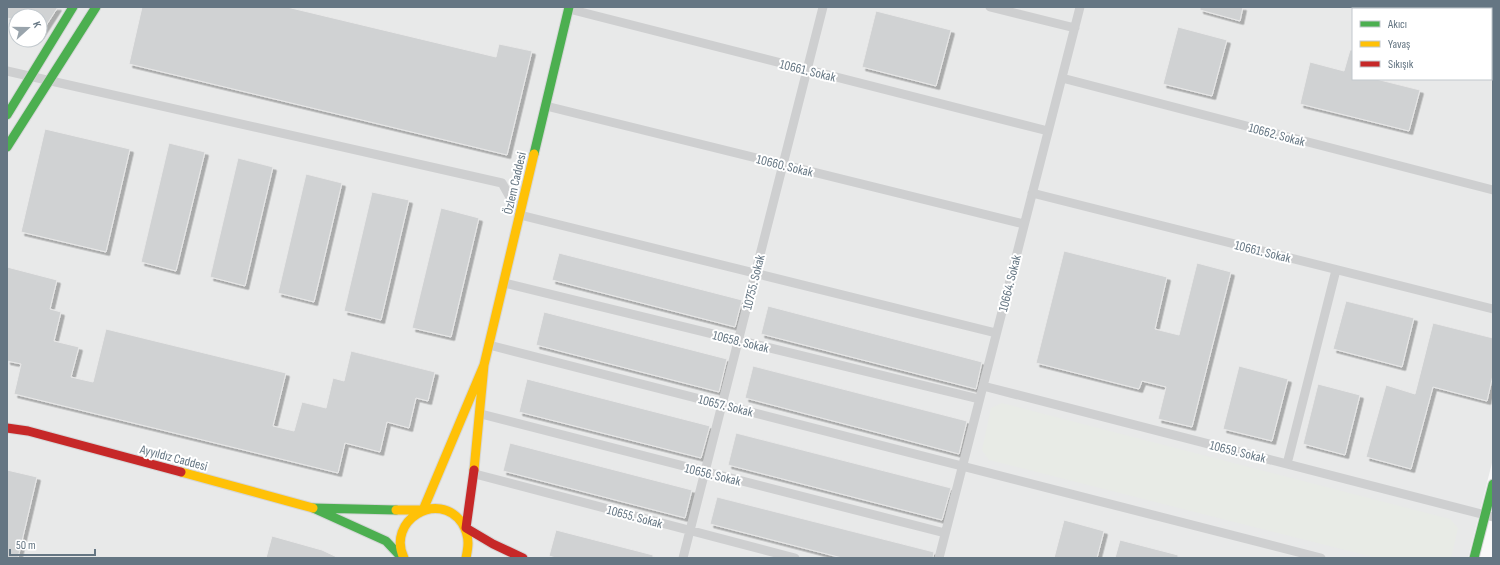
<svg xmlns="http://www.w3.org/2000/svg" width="1500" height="565" font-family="'Sofia Sans Condensed',sans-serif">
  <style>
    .built { fill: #e8e9e9; fill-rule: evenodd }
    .green { fill: #e8ebe6 }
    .building { fill: #d0d2d3; stroke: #e8e8e8; filter: url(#shadow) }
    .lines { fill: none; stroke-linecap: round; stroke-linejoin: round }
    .fast-casing { stroke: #d5d6d7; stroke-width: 11 }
    .slow-casing { stroke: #d5d6d7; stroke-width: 11 }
    .jam-casing { stroke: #d5d6d7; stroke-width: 11 }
    .street { stroke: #cecfd0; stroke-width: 9 }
    .fast { stroke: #4caf50; stroke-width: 9 }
    .slow { stroke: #ffc107; stroke-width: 9 }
    .jam { stroke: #c62828; stroke-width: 9 }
    .labels { text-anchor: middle; stroke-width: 4; stroke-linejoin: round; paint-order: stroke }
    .street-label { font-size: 13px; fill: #657683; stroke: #fff }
  </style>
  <defs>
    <filter id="shadow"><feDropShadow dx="3.5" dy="3.5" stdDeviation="0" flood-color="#0004"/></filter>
  </defs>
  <rect width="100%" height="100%" fill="#f9f9f9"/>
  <path class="built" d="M 7,7 L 1493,7 L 1493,459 L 1468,558 L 7,558 ZM 1353,9 L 1491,9 L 1491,79 L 1353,79 ZM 16,16 L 40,16 L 40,40 L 16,40 Z"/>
  <path class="green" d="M 1002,403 L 1450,519 L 1458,528 L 1451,558 L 1377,558 L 989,460 L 982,450 L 991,408 Z"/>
  <path class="building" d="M 7,7 L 58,7 L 40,35 L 40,16 L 16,16 L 16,20 L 7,18 Z
    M 142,7 L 287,7 L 496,57 L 499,44 L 532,51 L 507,155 L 129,64 Z
    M 1200,7 L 1243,7 L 1240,21 L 1200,10 Z
    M 876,11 L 951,30 L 936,86 L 862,67 Z
    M 1178,27 L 1227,40 L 1212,96 L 1163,84 Z
    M 1350,50 L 1353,50 L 1353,79 L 1376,79 L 1420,90 L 1409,131 L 1300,104 L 1310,62 L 1344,71 Z
    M 45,129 L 130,149 L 106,252 L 21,232 Z
    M 169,143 L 205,152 L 176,271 L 141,262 Z
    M 238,158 L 273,167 L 245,286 L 210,277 Z
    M 306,174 L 342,183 L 314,302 L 278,293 Z
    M 372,192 L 409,200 L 381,320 L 344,311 Z
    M 441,208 L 479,218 L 451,337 L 412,328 Z
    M 1064,251 L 1167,277 L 1155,329 L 1179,335 L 1197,263 L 1231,272 L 1192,427 L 1158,419 L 1166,387 L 1142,381 L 1139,389 L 1036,363 Z
    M 559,253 L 742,300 L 735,327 L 552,280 Z
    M 7,267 L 57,280 L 50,309 L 61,312 L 54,341 L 79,347 L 71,377 L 93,382 L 106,329 L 286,373 L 273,426 L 294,431 L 302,402 L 326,408 L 333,378 L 344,381 L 351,351 L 435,372 L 428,401 L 416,398 L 409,428 L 387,422 L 380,452 L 345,443 L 338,473 L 14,394 L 21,364 L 7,361 Z
    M 1346,301 L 1414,318 L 1402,367 L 1333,349 Z
    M 768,306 L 982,362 L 976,389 L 761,334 Z
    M 544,312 L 727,359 L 719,392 L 536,345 Z
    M 1433,323 L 1493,338 L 1493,375 L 1487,401 L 1433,387 L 1411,469 L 1366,457 L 1386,385 L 1415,394 Z
    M 753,366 L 967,421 L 959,454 L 745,398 Z
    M 1239,366 L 1288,379 L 1272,441 L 1223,429 Z
    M 527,379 L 710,426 L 701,458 L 519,412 Z
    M 1318,384 L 1360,395 L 1345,455 L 1303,444 Z
    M 736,433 L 951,488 L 942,520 L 728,465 Z
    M 510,443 L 692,490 L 685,518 L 503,471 Z
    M 7,470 L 37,477 L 18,558 L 7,558 Z
    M 717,497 L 934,552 L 933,558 L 842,558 L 710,524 Z
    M 1064,520 L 1104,531 L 1097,558 L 1054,558 Z
    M 556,530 L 653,555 L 653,558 L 556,558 L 549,556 Z
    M 272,536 L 322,550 L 339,558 L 266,558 Z
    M 1120,540 L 1178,555 L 1178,558 L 1115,558 Z"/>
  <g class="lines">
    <defs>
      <path id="fast" d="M 7,115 L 73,7
        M 7,147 L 96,7
        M 534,154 L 569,7
        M 396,510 L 313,508 L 386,541 L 402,558
        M 1474,558 L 1493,484"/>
      <path id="slow" d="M 484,365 L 534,154
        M 181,472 L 313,508
        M 396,510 L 423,510 L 484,365 L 474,470
        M 404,558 C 386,521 438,489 462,523 C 465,528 468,536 468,543 C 468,548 467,553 466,558"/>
      <path id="jam" d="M 7,428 L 28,431 L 181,472
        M 474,470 L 466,528 L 493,544 L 523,558"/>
    </defs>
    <use href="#fast" class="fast-casing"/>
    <use href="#slow" class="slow-casing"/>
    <use href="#jam" class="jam-casing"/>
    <path class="street" d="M 990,7 L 1075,28
      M 569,9 L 1048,131
      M 7,71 L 502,183 L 520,215 L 996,333
      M 1062,78 L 1493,190
      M 546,106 L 1024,224
      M 1032,193 L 1493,309
      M 504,283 L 979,399
      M 489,345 L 1321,558
      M 983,386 L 1493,517
      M 481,414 L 945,533
      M 1287,464 L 1336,270
      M 475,474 L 795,558
      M 683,558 L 823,7
      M 939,558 L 1080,7"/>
    <use href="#fast" class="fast"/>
    <use href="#slow" class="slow"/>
    <use href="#jam" class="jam"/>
  </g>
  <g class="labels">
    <g class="street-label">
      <text transform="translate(808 70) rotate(14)" y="5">10661. Sokak</text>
      <text transform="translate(1277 134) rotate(15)" y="5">10662. Sokak</text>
      <text transform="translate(785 165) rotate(14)" y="5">10660. Sokak</text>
      <text transform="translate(514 183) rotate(-77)" y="5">Özlem Caddesi</text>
      <text transform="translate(1263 251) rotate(14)" y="5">10661. Sokak</text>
      <text transform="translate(753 282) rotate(-76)" y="5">10755. Sokak</text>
      <text transform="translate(1009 283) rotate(-76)" y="5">10664. Sokak</text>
      <text transform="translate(741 341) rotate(14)" y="5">10658. Sokak</text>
      <text transform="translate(726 405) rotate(14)" y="5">10657. Sokak</text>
      <text transform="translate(1238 451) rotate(14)" y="5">10659. Sokak</text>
      <text transform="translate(174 457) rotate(15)" y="5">Ayyıldız Caddesi</text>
      <text transform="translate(713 474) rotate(14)" y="5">10656. Sokak</text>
      <text transform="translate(635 516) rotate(15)" y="5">10655. Sokak</text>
    </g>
  </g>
  <rect width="1500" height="565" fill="none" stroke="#657683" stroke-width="16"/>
  <rect x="1352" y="8" width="140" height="72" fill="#ffffff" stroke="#c1c8cd"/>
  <rect x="1360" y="21" width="20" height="6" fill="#4caf50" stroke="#c1c8cd"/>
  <text x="1388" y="28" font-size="12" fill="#657683">Akıcı</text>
  <rect x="1360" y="41" width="20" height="6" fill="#ffc107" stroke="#c1c8cd"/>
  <text x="1388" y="48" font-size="12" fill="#657683">Yavaş</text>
  <rect x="1360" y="61" width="20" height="6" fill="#c62828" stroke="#c1c8cd"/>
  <text x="1388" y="68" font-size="12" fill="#657683">Sıkışık</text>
  <g transform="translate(28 28) rotate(69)"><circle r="19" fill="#ffffff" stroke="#c1c8cd"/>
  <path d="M0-3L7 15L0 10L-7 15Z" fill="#99a4ac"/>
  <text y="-6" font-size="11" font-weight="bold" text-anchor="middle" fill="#657683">K</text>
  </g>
  <path d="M10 549v6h85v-6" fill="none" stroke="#657683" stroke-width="2"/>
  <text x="16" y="549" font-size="12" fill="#657683" stroke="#ffffff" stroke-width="3" paint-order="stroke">50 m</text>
</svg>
